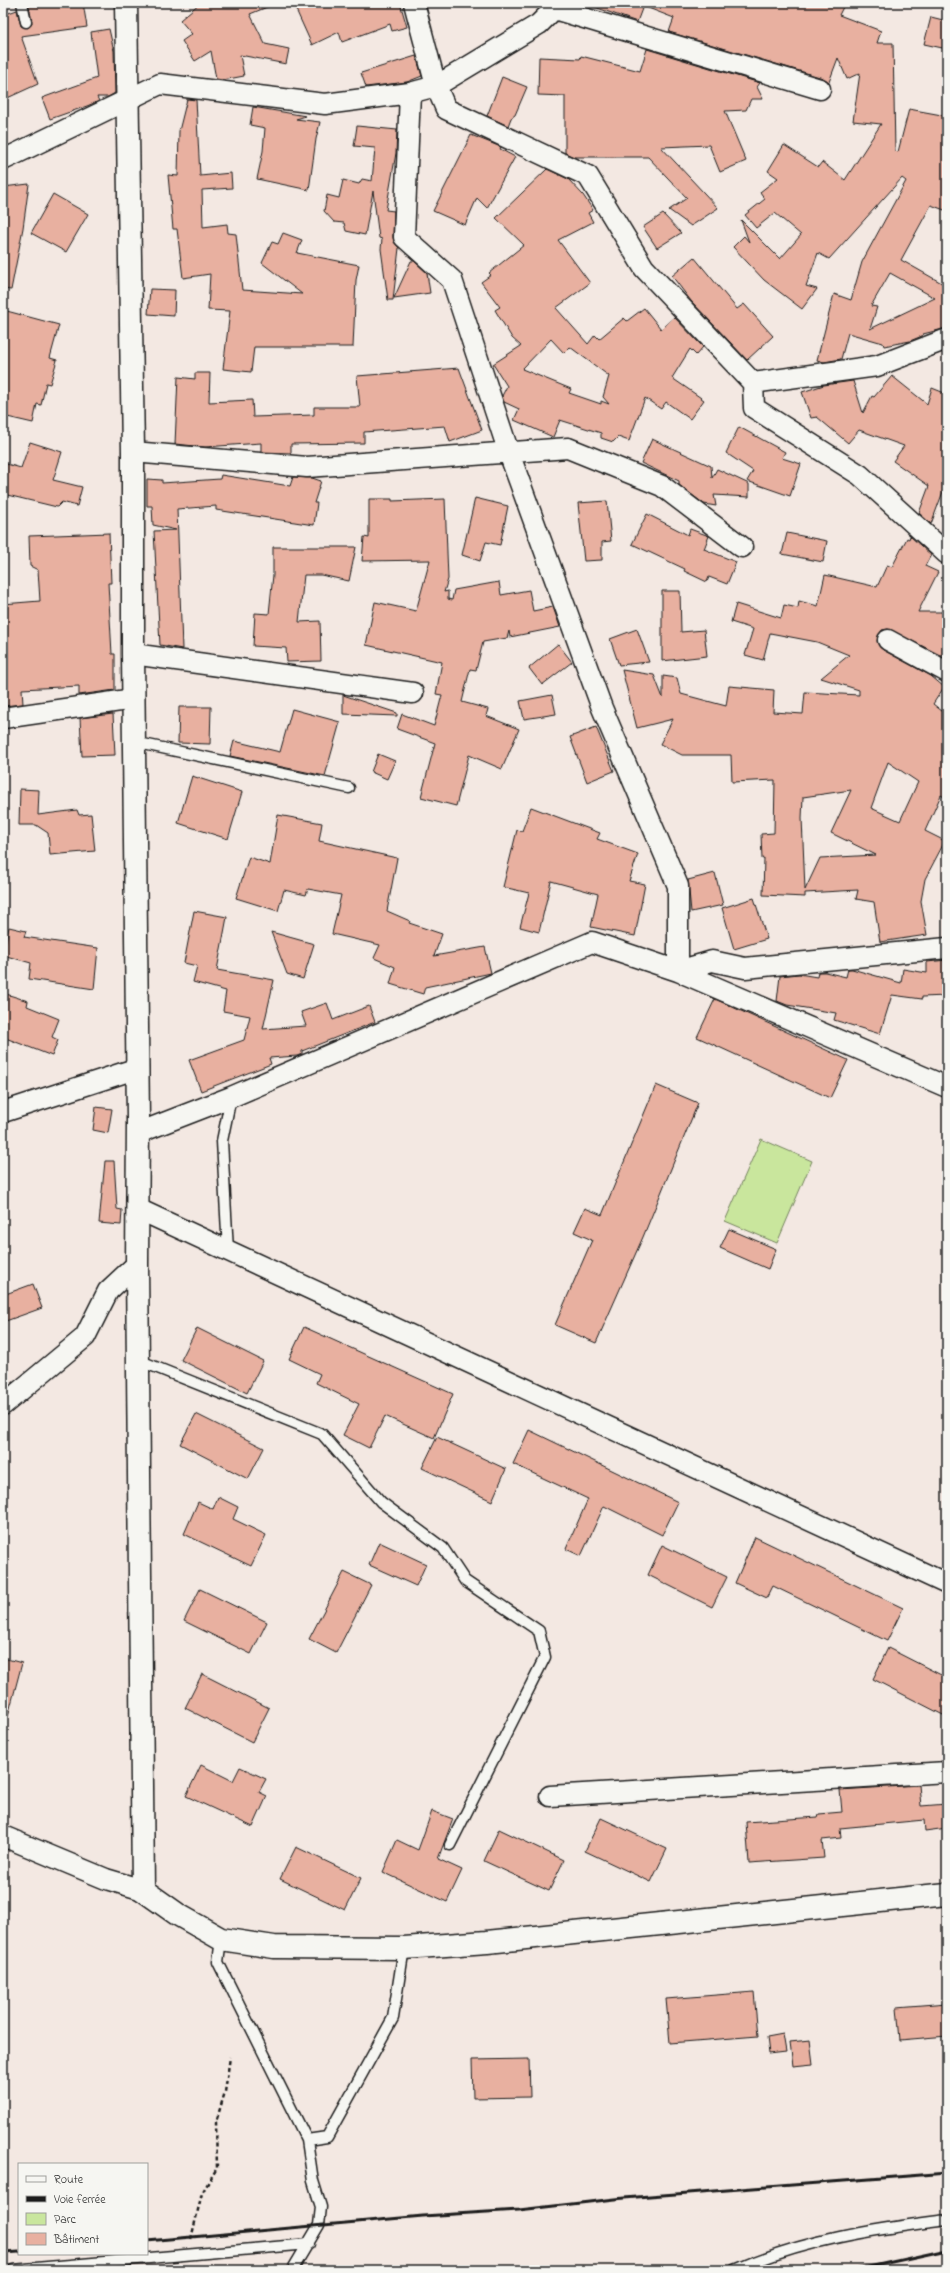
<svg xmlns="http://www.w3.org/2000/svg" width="950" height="2273" font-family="'Indie Flower',sans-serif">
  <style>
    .green { fill: #c9e69d; stroke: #72815c }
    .building { fill: #e8b0a0; stroke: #1c1c1c; fill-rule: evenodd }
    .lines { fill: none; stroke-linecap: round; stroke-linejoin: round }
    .lane-casing { stroke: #1c1c1c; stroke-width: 13 }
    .street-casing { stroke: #1c1c1c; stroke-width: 23 }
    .secondary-casing { stroke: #1c1c1c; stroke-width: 25 }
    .path { stroke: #1c1c1c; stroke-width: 2.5; stroke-dasharray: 4 3; stroke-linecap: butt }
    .lane { stroke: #f6f6f2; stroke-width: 10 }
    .street { stroke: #f6f6f2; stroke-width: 20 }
    .secondary { stroke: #f6f6f2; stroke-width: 22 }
    .rail { stroke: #1c1c1c; stroke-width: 3 }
  </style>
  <rect width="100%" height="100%" fill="#f3e8e2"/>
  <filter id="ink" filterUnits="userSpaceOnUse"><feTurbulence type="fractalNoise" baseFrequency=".025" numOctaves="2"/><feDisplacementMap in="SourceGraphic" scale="8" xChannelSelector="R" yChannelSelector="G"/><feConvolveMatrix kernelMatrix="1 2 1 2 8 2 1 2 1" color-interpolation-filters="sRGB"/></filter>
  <g filter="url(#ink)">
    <path class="green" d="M 761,1139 L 812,1161 L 777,1243 L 725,1221 Z"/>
    <path class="building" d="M 37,3 L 83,3 L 87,27 L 21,36 L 38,84 L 3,100 L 3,15 L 17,10 L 21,26 L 28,28 L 32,24 L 29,6 Z
      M 200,3 L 277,3 L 250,14 L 265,44 L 289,49 L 286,64 L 240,55 L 244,76 L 223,80 L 216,79 L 211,51 L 195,61 L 182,41 L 192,34 L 180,20 Z
      M 293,3 L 400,3 L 407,27 L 392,31 L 390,24 L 342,42 L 339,32 L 312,45 Z
      M 590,3 L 845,3 L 839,15 L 881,31 L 877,43 L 893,43 L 895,151 L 898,152 L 909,109 L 947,116 L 947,211 L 931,205 L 901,260 L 947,286 L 947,328 L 923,334 L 922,336 L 910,341 L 884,346 L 883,343 L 848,333 L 841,359 L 824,362 L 817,360 L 834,294 L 851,300 L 862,262 L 906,181 L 902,178 L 829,259 L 818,253 L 806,286 L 817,289 L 802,309 L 764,280 L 733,247 L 744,236 L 749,242 L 741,220 L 780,259 L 801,235 L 775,213 L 756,228 L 745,215 L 765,199 L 760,192 L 778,178 L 768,171 L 784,145 L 818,167 L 822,162 L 845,180 L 881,124 L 853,121 L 860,73 L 847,79 L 838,58 L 829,82 L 823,78 L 669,32 L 674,18 L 643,6 L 637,22 L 589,5 ZM 890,273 L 935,298 L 870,329 L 877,307 L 871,306 Z
      M 931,17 L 947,21 L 947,49 L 924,44 Z
      M 109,29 L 114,51 L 115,93 L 108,97 L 97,97 L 99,101 L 87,106 L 50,119 L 42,98 L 97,78 L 91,32 Z
      M 647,49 L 760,83 L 757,87 L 763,99 L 751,99 L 746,110 L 725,111 L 746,161 L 720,172 L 709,145 L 661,147 L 718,208 L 691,226 L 669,210 L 687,198 L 648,157 L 574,157 L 565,153 L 565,96 L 538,95 L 539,57 L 580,59 L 581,56 L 640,71 Z
      M 416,56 L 422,76 L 407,82 L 366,87 L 361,73 Z
      M 502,77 L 527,87 L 515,115 L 511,118 L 508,126 L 487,116 Z
      M 187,99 L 196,100 L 200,176 L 231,173 L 232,188 L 202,190 L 203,227 L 227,224 L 228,233 L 236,234 L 242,290 L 302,294 L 262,263 L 272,242 L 278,244 L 283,233 L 302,240 L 297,253 L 359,265 L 356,280 L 353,347 L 254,347 L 251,372 L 223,369 L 230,311 L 208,310 L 210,274 L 183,278 L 177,229 L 173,229 L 168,175 L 178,176 L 179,131 Z
      M 253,107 L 306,116 L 296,119 L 320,122 L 316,139 L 309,190 L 257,179 L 263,151 L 265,128 L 250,125 Z
      M 357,126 L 397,130 L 396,153 L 386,210 L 394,211 L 393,237 L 394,242 L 399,248 L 393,300 L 388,300 L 381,249 L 382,239 L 379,238 L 373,191 L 365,235 L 346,231 L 344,223 L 334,222 L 324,211 L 327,195 L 339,198 L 343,180 L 359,184 L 362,179 L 372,181 L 375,148 L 354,146 Z
      M 471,135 L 501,147 L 500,149 L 515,157 L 487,208 L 477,198 L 465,225 L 433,211 Z
      M 547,169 L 568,179 L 583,195 L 593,210 L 588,213 L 593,222 L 558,240 L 590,283 L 556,308 L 588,344 L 595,335 L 599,339 L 624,318 L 627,321 L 644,308 L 661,329 L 674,317 L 703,347 L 696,355 L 690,349 L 672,378 L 704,400 L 690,419 L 666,402 L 661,409 L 645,398 L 629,441 L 618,437 L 613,442 L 601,438 L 601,433 L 560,420 L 553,437 L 514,420 L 519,409 L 504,402 L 502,396 L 507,386 L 493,364 L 521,346 L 512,338 L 495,310 L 500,307 L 481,282 L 491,275 L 489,273 L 524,245 L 496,218 ZM 551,339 L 564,353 L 570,347 L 609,376 L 603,397 L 609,404 L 601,401 L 601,404 L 569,393 L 571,389 L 522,369 Z
      M 29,184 L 23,228 L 11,290 L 3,289 L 3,244 L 6,213 L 3,204 L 3,187 Z
      M 53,194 L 88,214 L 66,252 L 31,233 Z
      M 663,214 L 681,233 L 657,248 L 643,227 Z
      M 694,257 L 737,309 L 744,304 L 773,336 L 747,360 L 691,301 L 672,276 Z
      M 411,261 L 414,261 L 427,273 L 430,293 L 394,298 Z
      M 150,289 L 175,290 L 174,316 L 148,314 Z
      M 3,310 L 59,325 L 50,358 L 57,360 L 50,384 L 46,383 L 41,405 L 37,404 L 33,423 L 3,416 L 6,396 L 3,395 Z
      M 459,368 L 482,430 L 450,442 L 445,426 L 364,432 L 364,443 L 291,444 L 291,453 L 261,452 L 261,443 L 205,447 L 175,444 L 178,377 L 195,379 L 195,373 L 210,373 L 209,402 L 252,400 L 253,417 L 314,415 L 314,407 L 360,407 L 357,376 Z
      M 892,376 L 927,404 L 932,388 L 947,394 L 947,481 L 931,524 L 919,513 L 929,486 L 893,461 L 904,446 L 859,430 L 848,443 L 817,417 L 811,418 L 802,392 L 824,385 L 853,381 L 863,413 L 872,396 L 874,397 Z
      M 739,427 L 785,452 L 782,458 L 801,464 L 790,496 L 747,481 L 753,471 L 726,453 Z
      M 652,439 L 711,466 L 712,478 L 717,469 L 749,484 L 749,497 L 714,495 L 716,506 L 704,504 L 679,485 L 679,481 L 641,463 Z
      M 30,442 L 62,452 L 53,480 L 82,487 L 77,506 L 62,502 L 57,507 L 3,494 L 3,463 L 21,468 Z
      M 221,475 L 290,486 L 293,477 L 312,478 L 321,481 L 314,503 L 317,503 L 314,525 L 216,510 L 216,506 L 177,509 L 182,649 L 160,645 L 154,531 L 176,530 L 153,525 L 152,506 L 147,506 L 147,479 L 162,480 L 162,483 L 220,479 Z
      M 475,498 L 508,506 L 500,545 L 486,542 L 480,561 L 462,555 Z
      M 369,499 L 392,499 L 392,501 L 445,499 L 448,579 L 444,592 L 448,591 L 448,599 L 452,600 L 454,590 L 499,582 L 501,595 L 529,590 L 533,611 L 553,607 L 560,627 L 510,637 L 509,631 L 507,638 L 483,642 L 476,670 L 470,669 L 462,702 L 488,709 L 486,716 L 519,729 L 502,769 L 469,755 L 456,806 L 421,797 L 435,743 L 397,729 L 402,714 L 434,726 L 442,695 L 436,694 L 442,662 L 366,645 L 375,602 L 416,611 L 430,560 L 362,561 L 364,537 L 369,538 Z
      M 607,501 L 611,541 L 602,542 L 602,560 L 584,561 L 578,503 Z
      M 647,514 L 688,535 L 690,529 L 709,536 L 704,549 L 736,562 L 727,584 L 709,577 L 707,582 L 684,571 L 685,569 L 632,544 Z
      M 109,533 L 111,583 L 108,583 L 112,654 L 115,654 L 115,690 L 79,695 L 79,686 L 22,689 L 23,704 L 3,706 L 5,669 L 3,666 L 3,604 L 40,601 L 38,570 L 30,566 L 29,536 Z
      M 787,533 L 827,541 L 823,562 L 782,554 Z
      M 910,536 L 931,555 L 925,566 L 938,572 L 918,612 L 947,612 L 947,648 L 942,656 L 888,629 L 882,630 L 877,641 L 883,650 L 931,676 L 944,687 L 933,704 L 947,715 L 947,799 L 941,795 L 925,831 L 945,841 L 925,879 L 921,901 L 927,935 L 880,942 L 874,902 L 856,899 L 858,890 L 805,893 L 805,897 L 763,895 L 764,858 L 762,859 L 761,834 L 774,833 L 775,780 L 732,782 L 731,755 L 682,755 L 660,744 L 673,719 L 637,728 L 622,670 L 654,675 L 663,698 L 663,676 L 677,678 L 681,694 L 726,706 L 729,686 L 774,690 L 773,712 L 803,714 L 805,692 L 859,695 L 859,690 L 821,678 L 849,655 L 817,642 L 770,633 L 763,660 L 745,655 L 753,629 L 731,622 L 736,604 L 781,618 L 784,605 L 798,608 L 799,601 L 818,606 L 825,575 L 877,587 L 887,565 L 892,567 L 907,538 L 909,539 ZM 888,762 L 918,782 L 900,821 L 871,808 ZM 851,790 L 831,833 L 876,855 L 820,858 L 805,890 L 802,818 L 803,797 Z
      M 273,547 L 356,547 L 349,581 L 321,575 L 304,575 L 299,622 L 320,621 L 321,661 L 287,662 L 286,648 L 253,646 L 255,613 L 269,614 L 273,575 Z
      M 662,591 L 680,591 L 681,632 L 704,630 L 707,656 L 662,661 Z
      M 637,629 L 649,662 L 619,665 L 610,639 Z
      M 558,644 L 572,662 L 542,685 L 529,668 Z
      M 343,695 L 397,713 L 397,716 L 343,714 Z
      M 552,695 L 556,714 L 524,719 L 520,701 Z
      M 179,707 L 211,707 L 210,744 L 178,743 Z
      M 292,709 L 340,722 L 325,776 L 230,756 L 234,741 L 280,752 Z
      M 113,714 L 115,755 L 82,756 L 80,718 Z
      M 596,727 L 614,771 L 587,782 L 570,737 Z
      M 378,754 L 395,761 L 387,779 L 371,772 Z
      M 192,776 L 242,792 L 228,839 L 178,823 Z
      M 20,789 L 39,790 L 38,815 L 77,810 L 79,815 L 91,814 L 95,851 L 50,855 L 48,833 L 36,825 L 19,825 Z
      M 531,807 L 600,833 L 597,839 L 638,854 L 629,881 L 645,884 L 635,936 L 591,927 L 598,894 L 551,881 L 539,932 L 520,927 L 529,893 L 503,887 L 517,830 L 522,831 Z
      M 278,815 L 322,823 L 319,841 L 397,858 L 387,911 L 410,921 L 409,923 L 442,934 L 434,956 L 485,947 L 491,973 L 425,987 L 423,994 L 390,984 L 395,967 L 374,958 L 380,945 L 332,934 L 341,895 L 308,889 L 306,895 L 284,890 L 278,911 L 236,898 L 249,857 L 270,864 Z
      M 715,873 L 723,905 L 691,912 L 688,880 Z
      M 754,898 L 767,939 L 734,949 L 722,908 Z
      M 194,911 L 227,917 L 217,970 L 274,980 L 263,1029 L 306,1026 L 301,1012 L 327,1003 L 333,1020 L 369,1006 L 375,1022 L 302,1051 L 302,1054 L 297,1056 L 269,1058 L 271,1064 L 201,1091 L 189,1060 L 244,1040 L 250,1016 L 223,1011 L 226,991 L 193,982 L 197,966 L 184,963 Z
      M 9,927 L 26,931 L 24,937 L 98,948 L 94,989 L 29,979 L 31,963 L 3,955 Z
      M 271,932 L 314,944 L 303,979 L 287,974 Z
      M 947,960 L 947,996 L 922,997 L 922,999 L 892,995 L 880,1034 L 834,1020 L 836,1013 L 787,1005 L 777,1001 L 780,976 L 799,974 L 817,977 L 818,972 L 825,972 L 846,977 L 848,969 L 852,969 L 901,983 L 903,969 L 927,973 L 927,962 Z
      M 3,993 L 28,1001 L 27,1006 L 59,1019 L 52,1037 L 58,1040 L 52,1056 L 3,1037 Z
      M 715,999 L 848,1060 L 830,1098 L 697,1037 Z
      M 656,1085 L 698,1103 L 643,1237 L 596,1343 L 555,1325 L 592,1240 L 574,1232 L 585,1208 L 602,1215 Z
      M 96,1107 L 112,1109 L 108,1133 L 93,1130 Z
      M 105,1161 L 114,1161 L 117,1209 L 122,1210 L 121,1225 L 99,1223 Z
      M 729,1229 L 776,1249 L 768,1269 L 720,1248 Z
      M 33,1284 L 42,1308 L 3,1322 L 3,1295 Z
      M 304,1327 L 453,1394 L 434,1438 L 385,1416 L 369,1448 L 343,1435 L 359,1404 L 316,1383 L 320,1374 L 289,1359 Z
      M 197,1328 L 263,1361 L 247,1393 L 181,1360 Z
      M 196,1414 L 264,1448 L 248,1479 L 180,1444 Z
      M 529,1430 L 678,1502 L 662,1535 L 604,1506 L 581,1556 L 566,1549 L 588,1499 L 513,1464 Z
      M 437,1437 L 506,1469 L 492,1501 L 422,1468 Z
      M 218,1497 L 238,1507 L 233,1519 L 266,1535 L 251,1566 L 184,1534 L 198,1502 L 213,1509 Z
      M 755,1537 L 903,1608 L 887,1641 L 773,1586 L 767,1598 L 735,1583 Z
      M 379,1542 L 426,1564 L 416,1586 L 369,1565 Z
      M 662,1545 L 727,1577 L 712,1607 L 648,1575 Z
      M 344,1572 L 371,1585 L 336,1653 L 309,1639 Z
      M 200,1589 L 267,1622 L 251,1654 L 184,1621 Z
      M 888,1648 L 947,1678 L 947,1717 L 873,1679 Z
      M 3,1658 L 22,1663 L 8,1716 L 3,1715 Z
      M 202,1674 L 269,1708 L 252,1742 L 185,1708 Z
      M 201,1765 L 233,1781 L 240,1767 L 266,1779 L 259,1792 L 267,1796 L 253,1827 L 186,1796 Z
      M 919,1785 L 921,1806 L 947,1804 L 947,1828 L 925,1831 L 924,1820 L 840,1828 L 841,1838 L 822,1840 L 824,1858 L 749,1863 L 746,1822 L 818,1817 L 819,1814 L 842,1812 L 840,1790 Z
      M 432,1811 L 453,1819 L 438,1859 L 462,1870 L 447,1902 L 383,1872 L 397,1840 L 418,1850 Z
      M 601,1818 L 667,1849 L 651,1882 L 585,1851 Z
      M 499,1829 L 564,1860 L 549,1891 L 484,1861 Z
      M 296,1847 L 361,1878 L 345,1910 L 280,1879 Z
      M 754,1992 L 758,2036 L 670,2043 L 666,1999 Z
      M 947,2003 L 947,2036 L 900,2040 L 897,2007 Z
      M 783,2034 L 786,2052 L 769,2054 L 767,2037 Z
      M 810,2040 L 813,2064 L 793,2066 L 790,2042 Z
      M 529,2059 L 530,2097 L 473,2098 L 472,2060 Z"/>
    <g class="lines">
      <defs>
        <path id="lane" d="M 22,3 L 26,22
          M 134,742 L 349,788
          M 228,1251 L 222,1141 L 231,1097
          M 138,1360 L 322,1434 L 381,1502 L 443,1548 L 465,1581 L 539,1631 L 545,1657 L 450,1845
          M 221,1939 L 218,1962 L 307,2140 L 313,2181 L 321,2207 L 319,2225 L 294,2267 L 294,2270
          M 307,2140 L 327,2137 L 393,2018 L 404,1948
          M 13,2270 L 309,2244
          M 735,2270 C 803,2240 874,2229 947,2220"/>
        <path id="street" d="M 414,3 L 436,86 L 446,109 L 588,176 L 644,268 L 753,383 L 877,366 L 947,339
          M 554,9 L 820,89
          M 410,93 L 404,237 L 452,280 L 509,453 L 602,708 L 678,886 L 678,971 L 712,961 L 745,968 L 947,948
          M 3,160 L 160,84 L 325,104 L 410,93 L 436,86 L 539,24 L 560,3
          M 753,383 L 754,408 L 860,475 L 947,554
          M 133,452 L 307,467 L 568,448 L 662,486 L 742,547
          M 888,640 L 947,672
          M 133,654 L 413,693
          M 3,718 L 134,699
          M 3,1112 L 138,1068
          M 138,1133 L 231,1097 L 592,942 L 678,971 L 947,1087
          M 138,1209 L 947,1584
          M 3,1405 L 85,1337 L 108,1291 L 137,1264
          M 550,1796 L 947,1772
          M 3,1836 L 106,1879 L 143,1890"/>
        <path id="secondary" d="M 126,3 L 133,452 L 133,654 L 138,1120 L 137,1264 L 143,1890 L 177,1914 L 221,1939 L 274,1947 L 404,1948 L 487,1942 L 947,1894"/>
      </defs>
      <use href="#lane" class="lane-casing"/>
      <use href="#street" class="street-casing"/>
      <use href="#secondary" class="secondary-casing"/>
      <path class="path" d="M 191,2239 L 202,2193 L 217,2168 L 216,2122 L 225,2092 L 230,2057"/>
      <use href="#lane" class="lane"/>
      <use href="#street" class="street"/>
      <use href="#secondary" class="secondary"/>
      <path class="rail" d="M 147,2241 L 423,2216 L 519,2210 L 624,2198 L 947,2173
        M 3,2253 L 19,2252
        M 855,2270 L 947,2250"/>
    </g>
  </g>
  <rect width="950" height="2273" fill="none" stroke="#f6f6f2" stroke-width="16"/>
  <rect x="8" y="8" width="934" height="2257" fill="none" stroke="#1c1c1c" stroke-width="1.5" filter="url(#ink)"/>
  <rect x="18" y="2163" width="130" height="92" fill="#f6f6f2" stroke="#9f9f9c"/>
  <rect x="26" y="2176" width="20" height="6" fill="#f6f6f2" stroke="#9f9f9c"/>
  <text x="54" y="2183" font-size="12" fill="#1c1c1c">Route</text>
  <rect x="26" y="2196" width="20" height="6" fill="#1c1c1c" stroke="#9f9f9c"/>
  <text x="54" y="2203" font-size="12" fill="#1c1c1c">Voie ferrée</text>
  <rect x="26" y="2213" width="20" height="12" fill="#c9e69d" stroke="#9f9f9c"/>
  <text x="54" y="2223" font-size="12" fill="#1c1c1c">Parc</text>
  <rect x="26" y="2233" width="20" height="12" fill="#e8b0a0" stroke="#9f9f9c"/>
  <text x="54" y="2243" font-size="12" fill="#1c1c1c">Bâtiment</text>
</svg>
